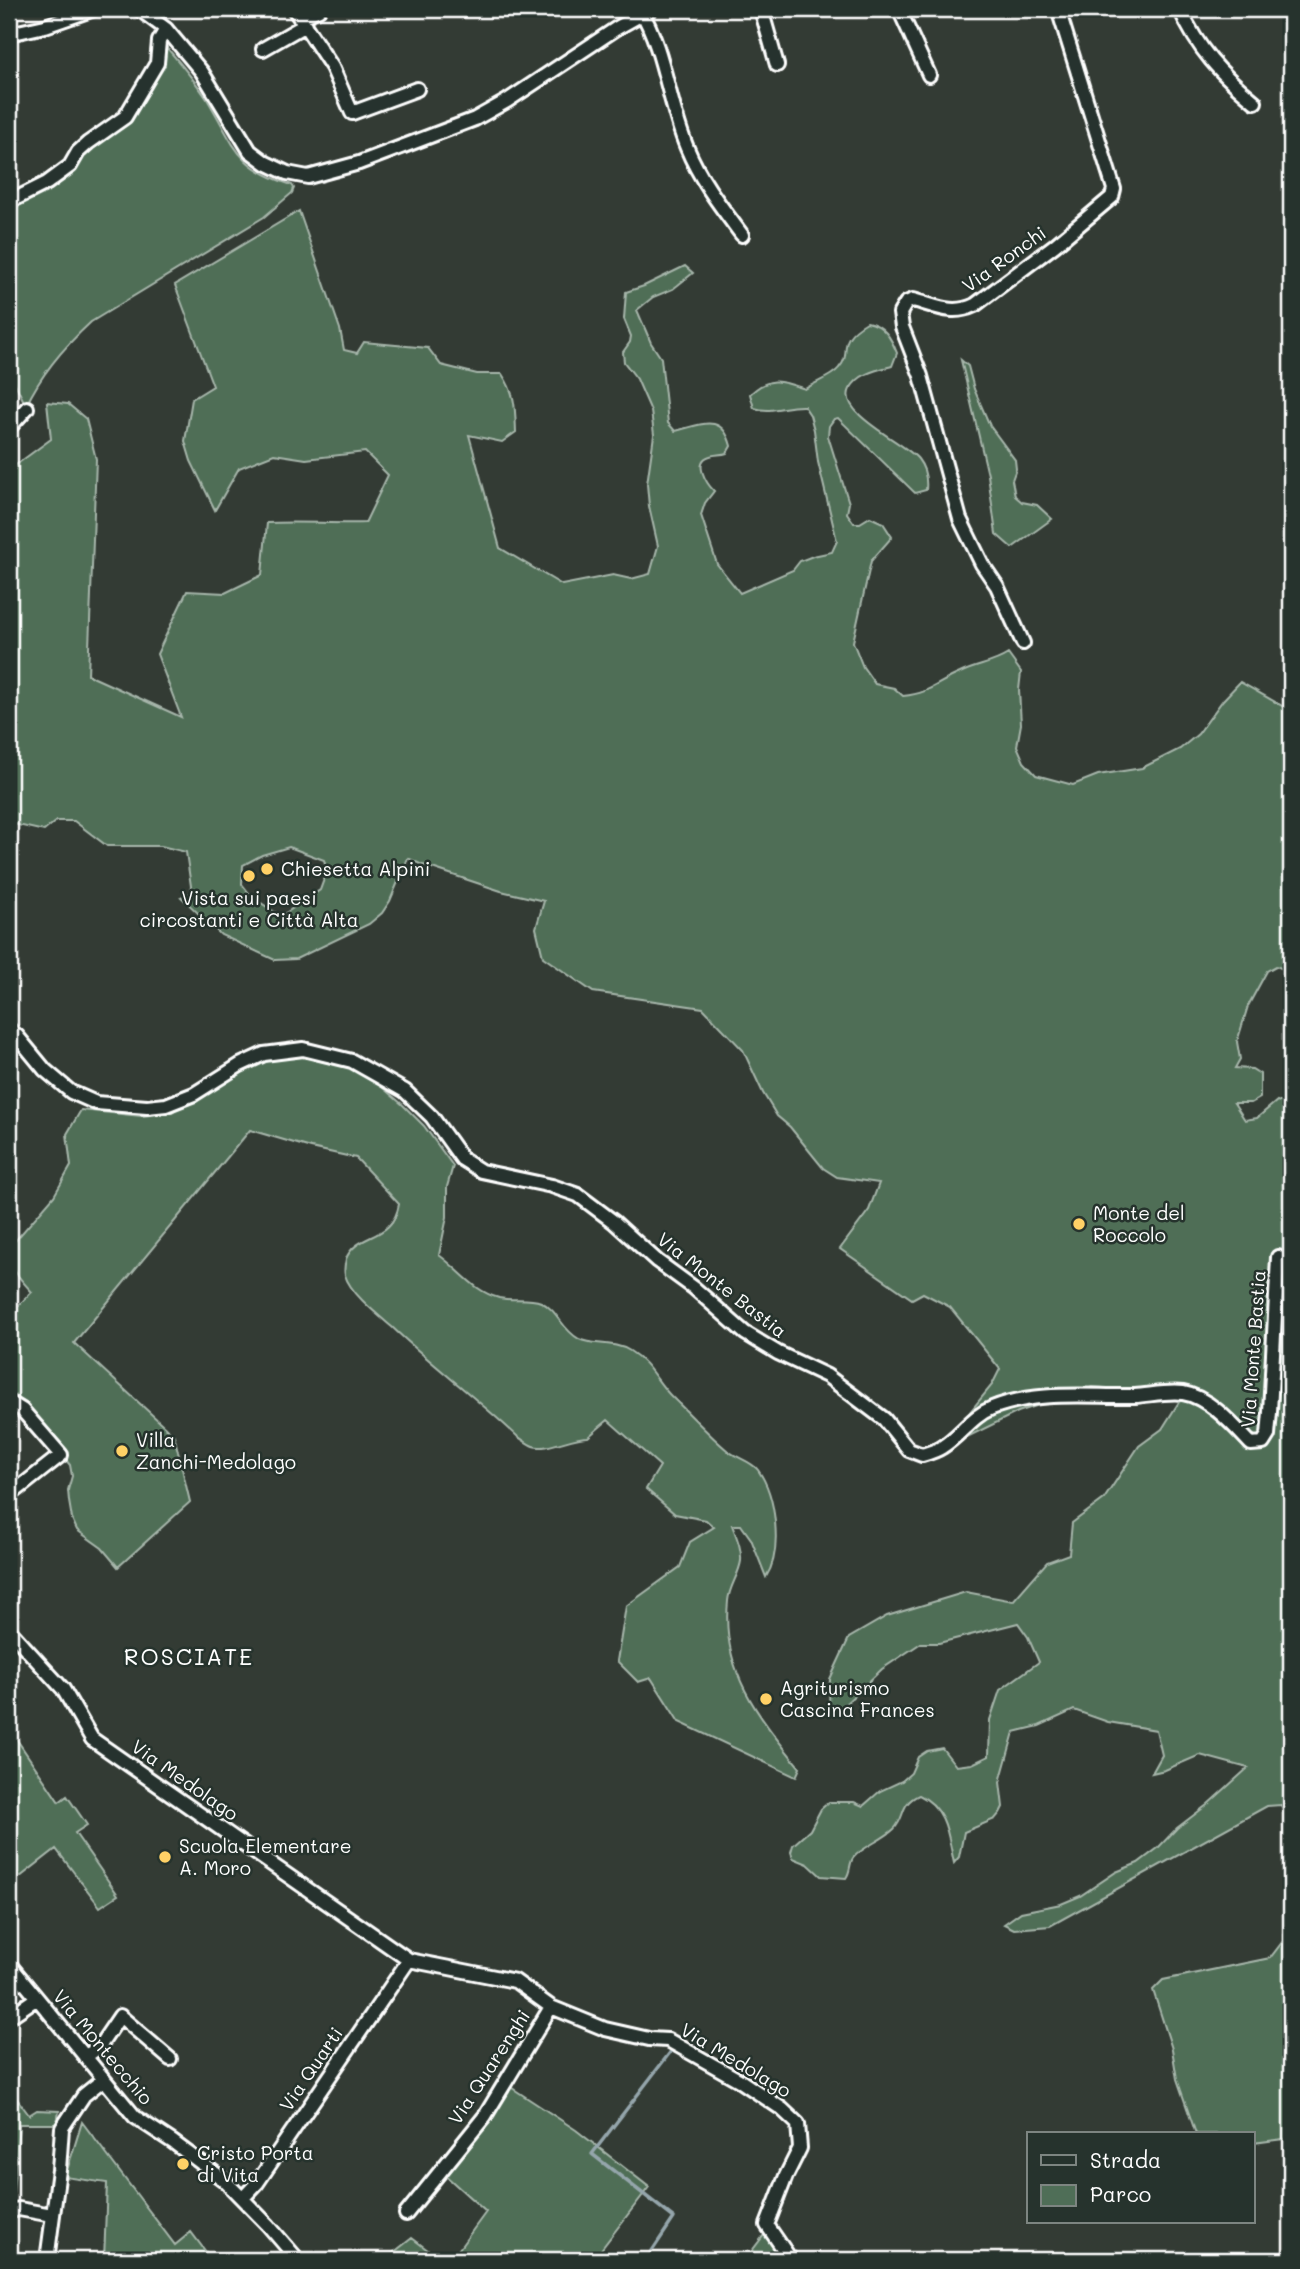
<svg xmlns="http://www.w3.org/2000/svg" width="1300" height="2269" font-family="Mali,sans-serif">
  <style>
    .green { fill: #4f6e57; stroke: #a7b6ab; stroke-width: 2; fill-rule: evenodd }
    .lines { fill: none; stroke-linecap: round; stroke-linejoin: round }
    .stream { stroke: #95a6ac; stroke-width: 3.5 }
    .minor-casing { stroke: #fff; stroke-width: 18 }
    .minor { stroke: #26332d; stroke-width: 12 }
    .poi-dot { fill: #ffd166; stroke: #26332d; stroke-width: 2.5 }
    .labels { text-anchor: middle; stroke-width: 5; stroke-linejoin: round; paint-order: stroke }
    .street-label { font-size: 19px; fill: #fff; stroke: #26332d }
    .poi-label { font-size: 19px; fill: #fff; stroke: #26332d; text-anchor: start }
    .quarter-label { font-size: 23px; letter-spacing: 2px; fill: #fff; stroke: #26332d }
  </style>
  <rect width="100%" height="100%" fill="#333b34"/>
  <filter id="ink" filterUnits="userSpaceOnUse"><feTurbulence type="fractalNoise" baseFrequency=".0143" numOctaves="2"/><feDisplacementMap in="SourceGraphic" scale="14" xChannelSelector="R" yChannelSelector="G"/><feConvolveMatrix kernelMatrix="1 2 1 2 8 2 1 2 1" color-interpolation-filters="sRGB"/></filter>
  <g filter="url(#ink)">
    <path class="green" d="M 163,43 C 178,61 194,79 207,99 C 235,145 235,167 292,185 L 294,188 L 292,193 L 264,217 L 91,322 C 65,346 41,374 26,406 L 9,371 L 9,208 L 123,122 Z
      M 299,211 L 340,329 L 344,350 L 357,353 L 364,342 L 428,348 L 441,365 L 477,374 L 502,374 C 516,395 515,408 516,432 L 502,442 L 469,435 L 500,548 L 562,585 L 613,575 L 631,579 L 650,574 L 658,546 L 649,506 L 647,484 L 654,435 L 651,411 L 637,379 L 624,362 L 623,352 L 630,342 L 631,336 L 624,319 L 626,292 L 644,286 L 685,266 L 693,273 L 673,289 L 653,297 L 637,310 L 651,343 L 661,358 L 668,423 L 675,431 C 701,425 722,412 731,446 L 727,453 C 721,455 715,454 710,456 C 692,461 707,484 714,491 L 705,503 L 701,515 L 717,564 L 740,593 L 793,570 L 800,561 L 813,556 L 832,552 L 837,541 L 818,462 L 814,430 L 810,415 L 804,406 C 785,405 773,414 754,408 L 750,394 C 770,375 782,381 805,389 C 815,382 832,377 839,368 C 854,351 833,342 867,322 C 884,325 891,338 897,353 L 892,366 C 876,370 859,373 850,389 C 837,413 905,443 918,459 C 925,468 927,480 926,490 L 915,493 L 838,418 L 834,419 L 829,426 L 828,436 L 849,503 L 847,513 L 854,523 L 860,523 L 870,517 L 883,523 L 892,537 L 871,561 L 853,642 L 863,667 L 875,684 L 894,688 L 903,696 C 931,693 936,683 960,673 C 976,665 993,664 1008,654 L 1021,672 L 1019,690 L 1021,724 L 1017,746 L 1024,762 L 1036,775 L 1073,785 L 1098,775 L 1142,768 L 1180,749 L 1198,734 L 1223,700 L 1240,682 L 1291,711 L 1291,972 L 1276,966 L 1267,971 L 1248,1006 L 1237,1042 L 1240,1059 L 1235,1068 L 1252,1069 L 1260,1074 L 1260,1098 L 1251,1103 L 1234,1103 L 1245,1120 L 1257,1118 L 1277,1101 L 1289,1105 L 1291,1109 L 1291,1254 L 1289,1256 L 1291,1260 L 1291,1825 L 1281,1805 L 1267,1806 L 1050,1926 L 1014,1929 L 1004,1924 L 1021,1912 L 1061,1904 L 1080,1896 L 1116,1872 L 1138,1863 L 1158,1848 L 1177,1828 L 1207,1805 L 1248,1768 L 1200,1755 L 1165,1770 L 1152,1773 L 1162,1755 L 1156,1730 L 1108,1722 L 1074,1710 L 1039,1726 L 1014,1732 L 1000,1782 L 1003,1807 L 1000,1813 L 995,1819 L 964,1832 L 959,1857 L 954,1863 C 948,1836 947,1808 919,1795 C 899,1804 906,1817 894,1829 C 883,1840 862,1847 853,1858 C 849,1864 851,1871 846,1878 L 821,1876 L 808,1864 L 793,1858 L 791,1852 L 793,1845 L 810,1830 L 821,1809 L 829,1802 L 854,1802 L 863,1806 L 880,1791 L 902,1781 L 911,1773 L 918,1757 L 927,1751 L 942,1748 L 956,1766 L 972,1764 L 989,1756 L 990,1720 L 1000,1690 L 1039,1662 L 1028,1637 L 1018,1623 L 939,1643 L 921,1643 L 882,1669 L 841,1708 L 829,1704 L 830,1679 L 849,1638 L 887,1616 L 966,1592 L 1013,1601 L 1047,1562 L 1069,1554 L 1072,1523 L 1104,1499 L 1139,1446 L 1162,1429 L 1184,1394 L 1092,1387 L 1018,1412 L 951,1445 L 951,1435 L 992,1385 L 1000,1369 L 950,1307 L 923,1293 L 912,1299 L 840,1249 L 869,1210 L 879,1183 L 837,1177 L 823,1168 L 790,1127 L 777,1116 L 763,1093 L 743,1050 L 703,1008 L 593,992 L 543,957 L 536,928 L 544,901 L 501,891 L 420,864 L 408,858 L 390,901 L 382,913 L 369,924 L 296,959 L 275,960 L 221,935 L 181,897 L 192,893 L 186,852 L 161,846 L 107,846 L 74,821 L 56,821 L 44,831 L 9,823 L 9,470 L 51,439 L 47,402 L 68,404 L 86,419 L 96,459 L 88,675 L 181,717 L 157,654 L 187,591 L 225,593 L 262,575 L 267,523 C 299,521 332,524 365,523 L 388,475 L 365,452 L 306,459 L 274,454 L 239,468 L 215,510 L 191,461 L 185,441 L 192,399 L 213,386 L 175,285 ZM 289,847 L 324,860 L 327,871 L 320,890 L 281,916 L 252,897 L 242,884 L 243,865 L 262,855 Z
      M 961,360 L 968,366 L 974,389 L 990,426 L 1015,460 L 1016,469 L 1012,480 L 1015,496 L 1022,502 L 1037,505 L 1052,519 L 1012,548 L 996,534 L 988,475 Z
      M 322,1054 L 369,1076 L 403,1105 L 424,1126 L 453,1166 L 447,1187 L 447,1217 L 439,1255 C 460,1270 473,1291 499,1298 C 512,1301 529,1297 541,1302 C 558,1310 561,1329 579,1339 C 593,1346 614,1341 630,1351 C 650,1363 657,1383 673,1398 C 691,1415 708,1434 727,1450 C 736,1458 751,1461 758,1470 C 776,1495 783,1551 766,1577 L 751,1539 L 741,1525 L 732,1525 C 736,1536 742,1548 741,1561 C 739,1575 729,1587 728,1601 C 721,1671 758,1716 800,1768 L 796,1777 L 679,1722 L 651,1678 L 638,1682 L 617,1661 L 626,1606 L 680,1567 L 690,1542 L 714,1527 L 706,1520 L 675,1514 L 646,1489 L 660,1466 L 608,1420 L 588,1437 C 571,1437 546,1451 533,1446 C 528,1444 522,1439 518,1437 C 477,1398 432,1365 392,1327 C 378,1315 350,1293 345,1275 C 344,1271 345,1263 346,1259 C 356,1232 393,1242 399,1204 L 356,1158 L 311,1148 L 250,1130 L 74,1343 L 174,1435 L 190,1502 L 118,1567 L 102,1548 L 77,1530 L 72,1519 L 69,1501 L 68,1490 L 72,1476 L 70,1465 L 46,1436 L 9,1402 L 9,1315 L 32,1292 C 19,1278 9,1268 9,1248 L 54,1196 L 71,1166 L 67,1134 L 81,1110 L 142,1116 L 172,1112 L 213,1084 L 259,1064 L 287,1055 Z
      M 9,1728 L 59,1802 L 67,1796 L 87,1825 L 75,1833 L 118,1895 L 100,1907 L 56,1849 L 20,1877 L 9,1863 Z
      M 1291,1909 L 1291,2138 L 1253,2143 L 1253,2134 L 1196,2134 L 1177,2079 L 1172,2049 L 1153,1990 L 1163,1980 L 1270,1958 L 1283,1941 L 1285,1918 Z
      M 509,2086 L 576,2130 L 649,2187 L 593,2260 L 451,2260 L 486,2212 L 445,2175 Z
      M 9,2088 L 29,2115 L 37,2110 L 59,2111 L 57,2124 L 19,2124 L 12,2203 L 9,2204 Z
      M 82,2122 L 175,2245 L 191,2232 L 212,2260 L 104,2260 L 107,2183 L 65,2177 Z
      M 767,2231 L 786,2260 L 745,2260 Z
      M 412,2238 L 441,2260 L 384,2260 Z"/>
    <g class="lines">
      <path class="stream" d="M 646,2260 L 674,2218 L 592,2154 L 685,2033"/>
      <defs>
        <path id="minor" d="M 139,9 L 166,29 L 202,72 L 250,151 L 266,163 L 287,173 L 308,177 L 359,163 L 475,119 L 507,101 L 617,28 L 651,9
          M 294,9 L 332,67 L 352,113 L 417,89
          M 640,9 C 665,51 668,103 687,148 C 700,180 722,208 742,235
          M 761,9 L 777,65
          M 899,9 L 929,75
          M 1180,9 C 1198,50 1220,73 1255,102
          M 300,18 L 319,9
          M 9,34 L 45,26 L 94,9
          M 263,49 L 305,25
          M 9,202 L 47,183 L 70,166 L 78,152 L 88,143 L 125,117 L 157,63 L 159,41 L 166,29
          M 9,428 L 27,408
          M 1023,643 L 997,586 L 982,564 L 960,519 L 921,376 L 902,327 L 900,313 L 906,303 L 913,300 C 936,306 952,316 975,305 L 1055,245 L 1112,197 L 1114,189 L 1058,9
          M 9,1029 L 17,1036 L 45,1070 L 71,1092 L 96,1103 L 147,1107 L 166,1105 L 194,1094 L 240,1065 L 264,1054 L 303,1049 L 352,1061 L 405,1091 L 432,1117 L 462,1159 L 481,1171 L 552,1186 L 578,1195 L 614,1222 L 657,1261 L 694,1288 L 745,1333 L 778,1353 L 827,1376 L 884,1419 L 909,1450 L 922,1455 C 929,1453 936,1451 942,1447 C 960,1436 972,1416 992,1408 C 1037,1390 1089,1397 1135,1396 C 1150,1395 1168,1391 1183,1393 C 1209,1397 1234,1426 1251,1444 L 1263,1443 L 1268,1435 L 1270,1412 L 1278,1257
          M 9,1402 L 22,1410 L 61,1455 L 9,1496
          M 9,1630 L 63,1689 L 92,1739 L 409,1960 L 515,1981 L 551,2007 L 605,2029 L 649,2039 L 668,2040 L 739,2080 L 782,2109 L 798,2124 L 800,2148 L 786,2176 L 767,2225 L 791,2260
          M 9,1964 L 135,2117 L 173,2142 L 224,2180 L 268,2225 L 298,2260
          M 9,2017 L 37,1998
          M 85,2057 L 99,2047 L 120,2016 L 170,2059
          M 243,2198 L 257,2183 L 409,1960
          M 9,2212 L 19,2209 L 52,2215
          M 406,2214 L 485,2116 L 551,2007
          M 47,2260 L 59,2170 L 62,2128 L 84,2095 L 104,2079"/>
      </defs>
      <use href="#minor" class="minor-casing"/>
      <use href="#minor" class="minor"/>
    </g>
  </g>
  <g class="poi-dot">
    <circle cx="267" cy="869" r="7"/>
    <circle cx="249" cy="876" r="7"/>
    <circle cx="1079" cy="1224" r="7"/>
    <circle cx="122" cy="1451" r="7"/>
    <circle cx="766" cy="1699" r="7"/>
    <circle cx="165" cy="1857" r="7"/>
    <circle cx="183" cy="2164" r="7"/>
  </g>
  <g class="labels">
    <g class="street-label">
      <text transform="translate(1004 259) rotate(-36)" y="7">Via Ronchi</text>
      <text transform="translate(722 1285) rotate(38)" y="7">Via Monte Bastia</text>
      <text transform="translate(1253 1349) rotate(-86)" y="7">Via Monte Bastia</text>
      <text transform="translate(185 1780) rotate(35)" y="7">Via Medolago</text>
      <text transform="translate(103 2047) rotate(50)" y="7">Via Montecchio</text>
      <text transform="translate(736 2060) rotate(31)" y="7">Via Medolago</text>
      <text transform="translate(489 2067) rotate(-57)" y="7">Via Quarenghi</text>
      <text transform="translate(311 2069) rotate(-56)" y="7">Via Quarti</text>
    </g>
    <g class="poi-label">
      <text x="281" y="876">Chiesetta Alpini</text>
      <text x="249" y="905" text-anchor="middle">Vista sui paesi<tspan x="249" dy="22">circostanti e Città Alta</tspan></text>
      <text x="1093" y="1220">Monte del<tspan x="1093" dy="22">Roccolo</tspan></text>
      <text x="136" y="1447">Villa<tspan x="136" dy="22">Zanchi-Medolago</tspan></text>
      <text x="780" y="1695">Agriturismo<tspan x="780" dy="22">Cascina Frances</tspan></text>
      <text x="179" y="1853">Scuola Elementare<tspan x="179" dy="22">A. Moro</tspan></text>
      <text x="197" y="2160">Cristo Porta<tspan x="197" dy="22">di Vita</tspan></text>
    </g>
    <g class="quarter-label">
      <text x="189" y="1665">ROSCIATE</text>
    </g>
  </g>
  <rect width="1300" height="2269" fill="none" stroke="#26332d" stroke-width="35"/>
  <rect x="18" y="18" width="1265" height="2234" fill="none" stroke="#fff" stroke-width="2.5" filter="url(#ink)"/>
  <rect x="1027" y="2132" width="228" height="91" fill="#26332d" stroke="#7d8581" stroke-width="2"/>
  <rect x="1041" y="2155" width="35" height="10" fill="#26332d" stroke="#7d8581" stroke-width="2"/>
  <text x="1090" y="2168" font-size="21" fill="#ffffff">Strada</text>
  <rect x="1041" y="2185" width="35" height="21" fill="#4f6e57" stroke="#7d8581" stroke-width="2"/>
  <text x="1090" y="2202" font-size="21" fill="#ffffff">Parco</text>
</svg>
